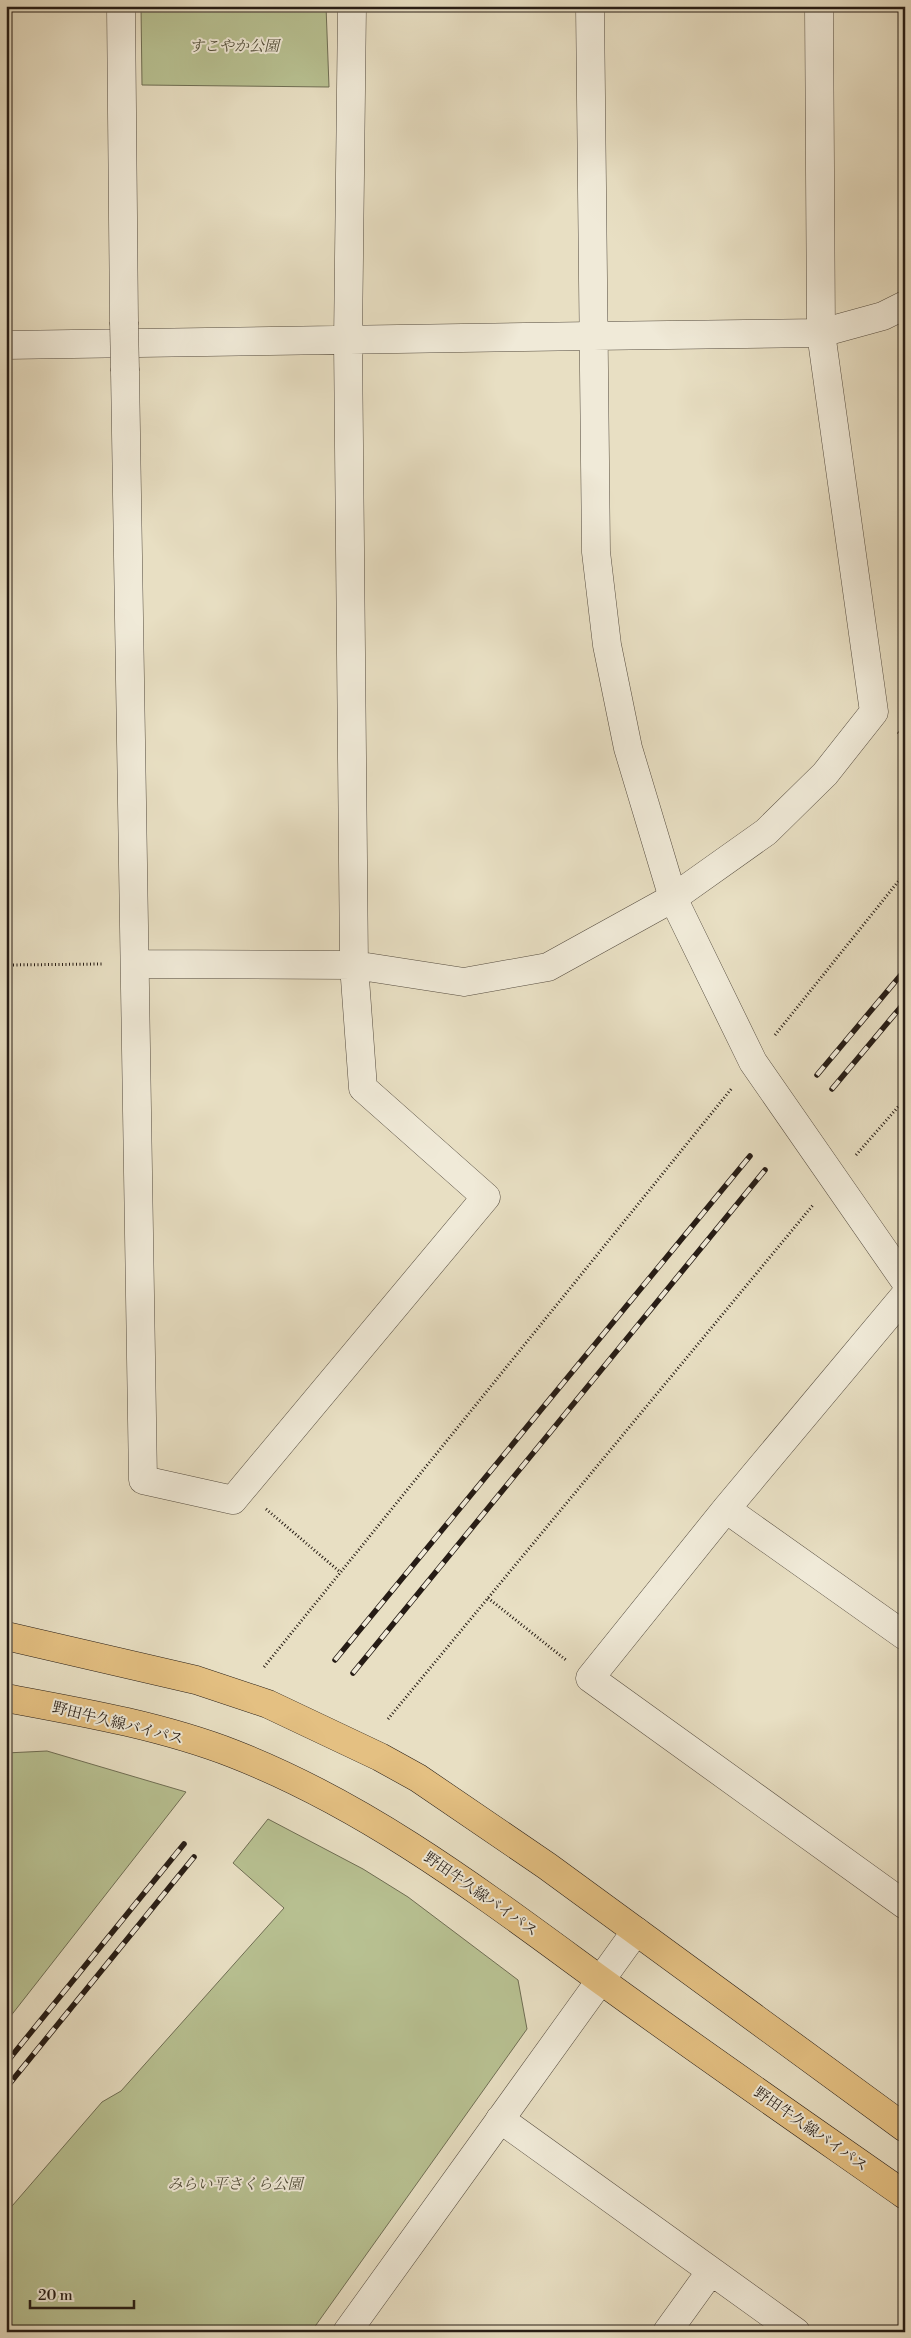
<svg xmlns="http://www.w3.org/2000/svg" width="911" height="2338" font-family="'Libre Bodoni','Noto Serif JP',serif">
  <style>
    .green { fill: #b8c192; stroke: #6f6e54 }
    .lines { fill: none; stroke-linecap: round; stroke-linejoin: round }
    .minor-casing { stroke: #564d40; stroke-width: 29 }
    .tertiary-casing { stroke: #564d40; stroke-width: 29 }
    .primary-casing { stroke: #261c15; stroke-width: 29 }
    .path { stroke: #261c15; stroke-width: 3; stroke-dasharray: 1 2.5; stroke-linecap: butt }
    .minor { stroke: #f0ead8; stroke-width: 28 }
    .tertiary { stroke: #f0ead8; stroke-width: 28 }
    .primary { stroke: #e4c082; stroke-width: 28 }
    .rail-casing { stroke: #261c15; stroke-width: 5.5 }
    .rail { stroke: #f0ead8; stroke-width: 4; stroke-dasharray: 11; stroke-linecap: butt }
    .minor-bridge-casing { stroke: #564d40; stroke-width: 29; stroke-linecap: butt }
    .minor-bridge { stroke: #f0ead8; stroke-width: 28 }
    .labels { text-anchor: middle; stroke-width: 4; stroke-linejoin: round; paint-order: stroke }
    .park-label { font-size: 15px; font-style: italic; fill: #524e3a; stroke: #f0ead8 }
    .street-label { font-size: 15px; fill: #261c15; stroke: #f0ead8 }
  </style>
  <rect width="100%" height="100%" fill="#e8dfc3"/>
  <filter id="stains"><feTurbulence type="fractalNoise" baseFrequency=".004" numOctaves="4"/><feColorMatrix values="0 0 0 0 .2 0 0 0 0 .09 0 0 0 0 .02 0 0 0 .5 -.17"/></filter>
  <radialGradient id="worn" r=".72"><stop offset=".6" stop-color="#630" stop-opacity="0"/><stop offset="1" stop-color="#630" stop-opacity=".3"/></radialGradient>
  <path class="green" d="M 141,6 L 326,6 L 329,87 L 142,85 Z
    M 47,1751 L 186,1792 L 6,2022 L 6,1753 Z
    M 268,1819 L 363,1869 L 408,1897 L 518,1980 L 527,2029 L 311,2332 L 6,2332 L 6,2213 L 102,2102 L 121,2091 L 284,1908 L 233,1863 Z"/>
  <g class="lines">
    <defs>
      <path id="minor" d="M 121,6 L 124,322
        M 6,345 L 592,336
        M 125,371 L 143,1480 L 233,1500 L 486,1197 L 363,1088 L 354,965 L 348,341 L 352,6
        M 135,964 L 354,965 L 464,982 L 548,967 L 673,898 L 766,832 L 825,774 L 874,712 L 821,333 L 819,6
        M 905,1295 L 726,1509 L 590,1678 L 905,1905
        M 726,1509 L 905,1636
        M 500,2119 L 796,2332
        M 667,2332 L 711,2271"/>
      <path id="tertiary" d="M 590,6 L 596,552 L 607,645 L 628,748 L 673,898 L 753,1062 L 905,1281
        M 592,336 L 821,333 L 883,316 L 905,305
        M 347,2332 L 636,1931"/>
      <path id="primary" d="M 6,1636 L 196,1680 L 268,1704 L 380,1757 L 418,1778 L 547,1866 L 905,2128
        M 6,1698 C 82,1712 162,1726 234,1754 C 372,1808 488,1898 606,1984 C 705,2056 805,2125 905,2195"/>
    </defs>
    <use href="#minor" class="minor-casing"/>
    <use href="#tertiary" class="tertiary-casing"/>
    <use href="#primary" class="primary-casing"/>
    <path class="path" d="M 898,732 L 905,738
      M 6,965 L 103,964
      M 775,1035 L 905,873
      M 856,1155 L 905,1099
      M 266,1509 L 340,1572
      M 488,1598 L 566,1660
      M 264,1667 L 732,1088
      M 388,1719 L 813,1205"/>
    <use href="#minor" class="minor"/>
    <use href="#tertiary" class="tertiary"/>
    <use href="#primary" class="primary"/>
    <defs>
      <path id="rail" d="M 817,1075 L 905,970
        M 832,1089 L 905,1002
        M 335,1660 L 750,1156
        M 353,1673 L 765,1170
        M 6,2063 L 184,1844
        M 6,2088 L 194,1857"/>
    </defs>
    <use href="#rail" class="rail-casing"/>
    <use href="#rail" class="rail"/>
    <defs>
      <path id="minor-bridge" d="M 124,322 L 125,371"/>
    </defs>
    <use href="#minor-bridge" class="minor-bridge-casing"/>
    <use href="#minor-bridge" class="minor-bridge"/>
  </g>
  <g class="labels">
    <g class="park-label">
      <text x="234" y="51">すこやか公園</text>
      <text x="235" y="2189">みらい平さくら公園</text>
    </g>
    <g class="street-label">
      <text transform="translate(118 1723) rotate(14)" y="5">野田牛久線バイパス</text>
      <text transform="translate(481 1894) rotate(35)" y="5">野田牛久線バイパス</text>
      <text transform="translate(811 2129) rotate(35)" y="5">野田牛久線バイパス</text>
    </g>
  </g>
  <rect width="911" height="2338" fill="none" stroke="#e8dfc3" stroke-width="25"/>
  <rect x="8" y="8" width="896" height="2323" fill="none" stroke="#261c15" stroke-width="2.5"/>
  <rect x="12" y="12" width="886" height="2313" fill="none" stroke="#261c15"/>
  <path d="M30 2300v8h104v-8" fill="none" stroke="#261c15" stroke-width="2.5"/>
  <text x="38" y="2300" font-size="15" fill="#261c15" stroke="#f0ead8" stroke-width="4" paint-order="stroke">20 m</text>
  <rect width="100%" height="100%" filter="url(#stains)"/>
  <rect width="100%" height="100%" fill="url(#worn)"/>
</svg>
